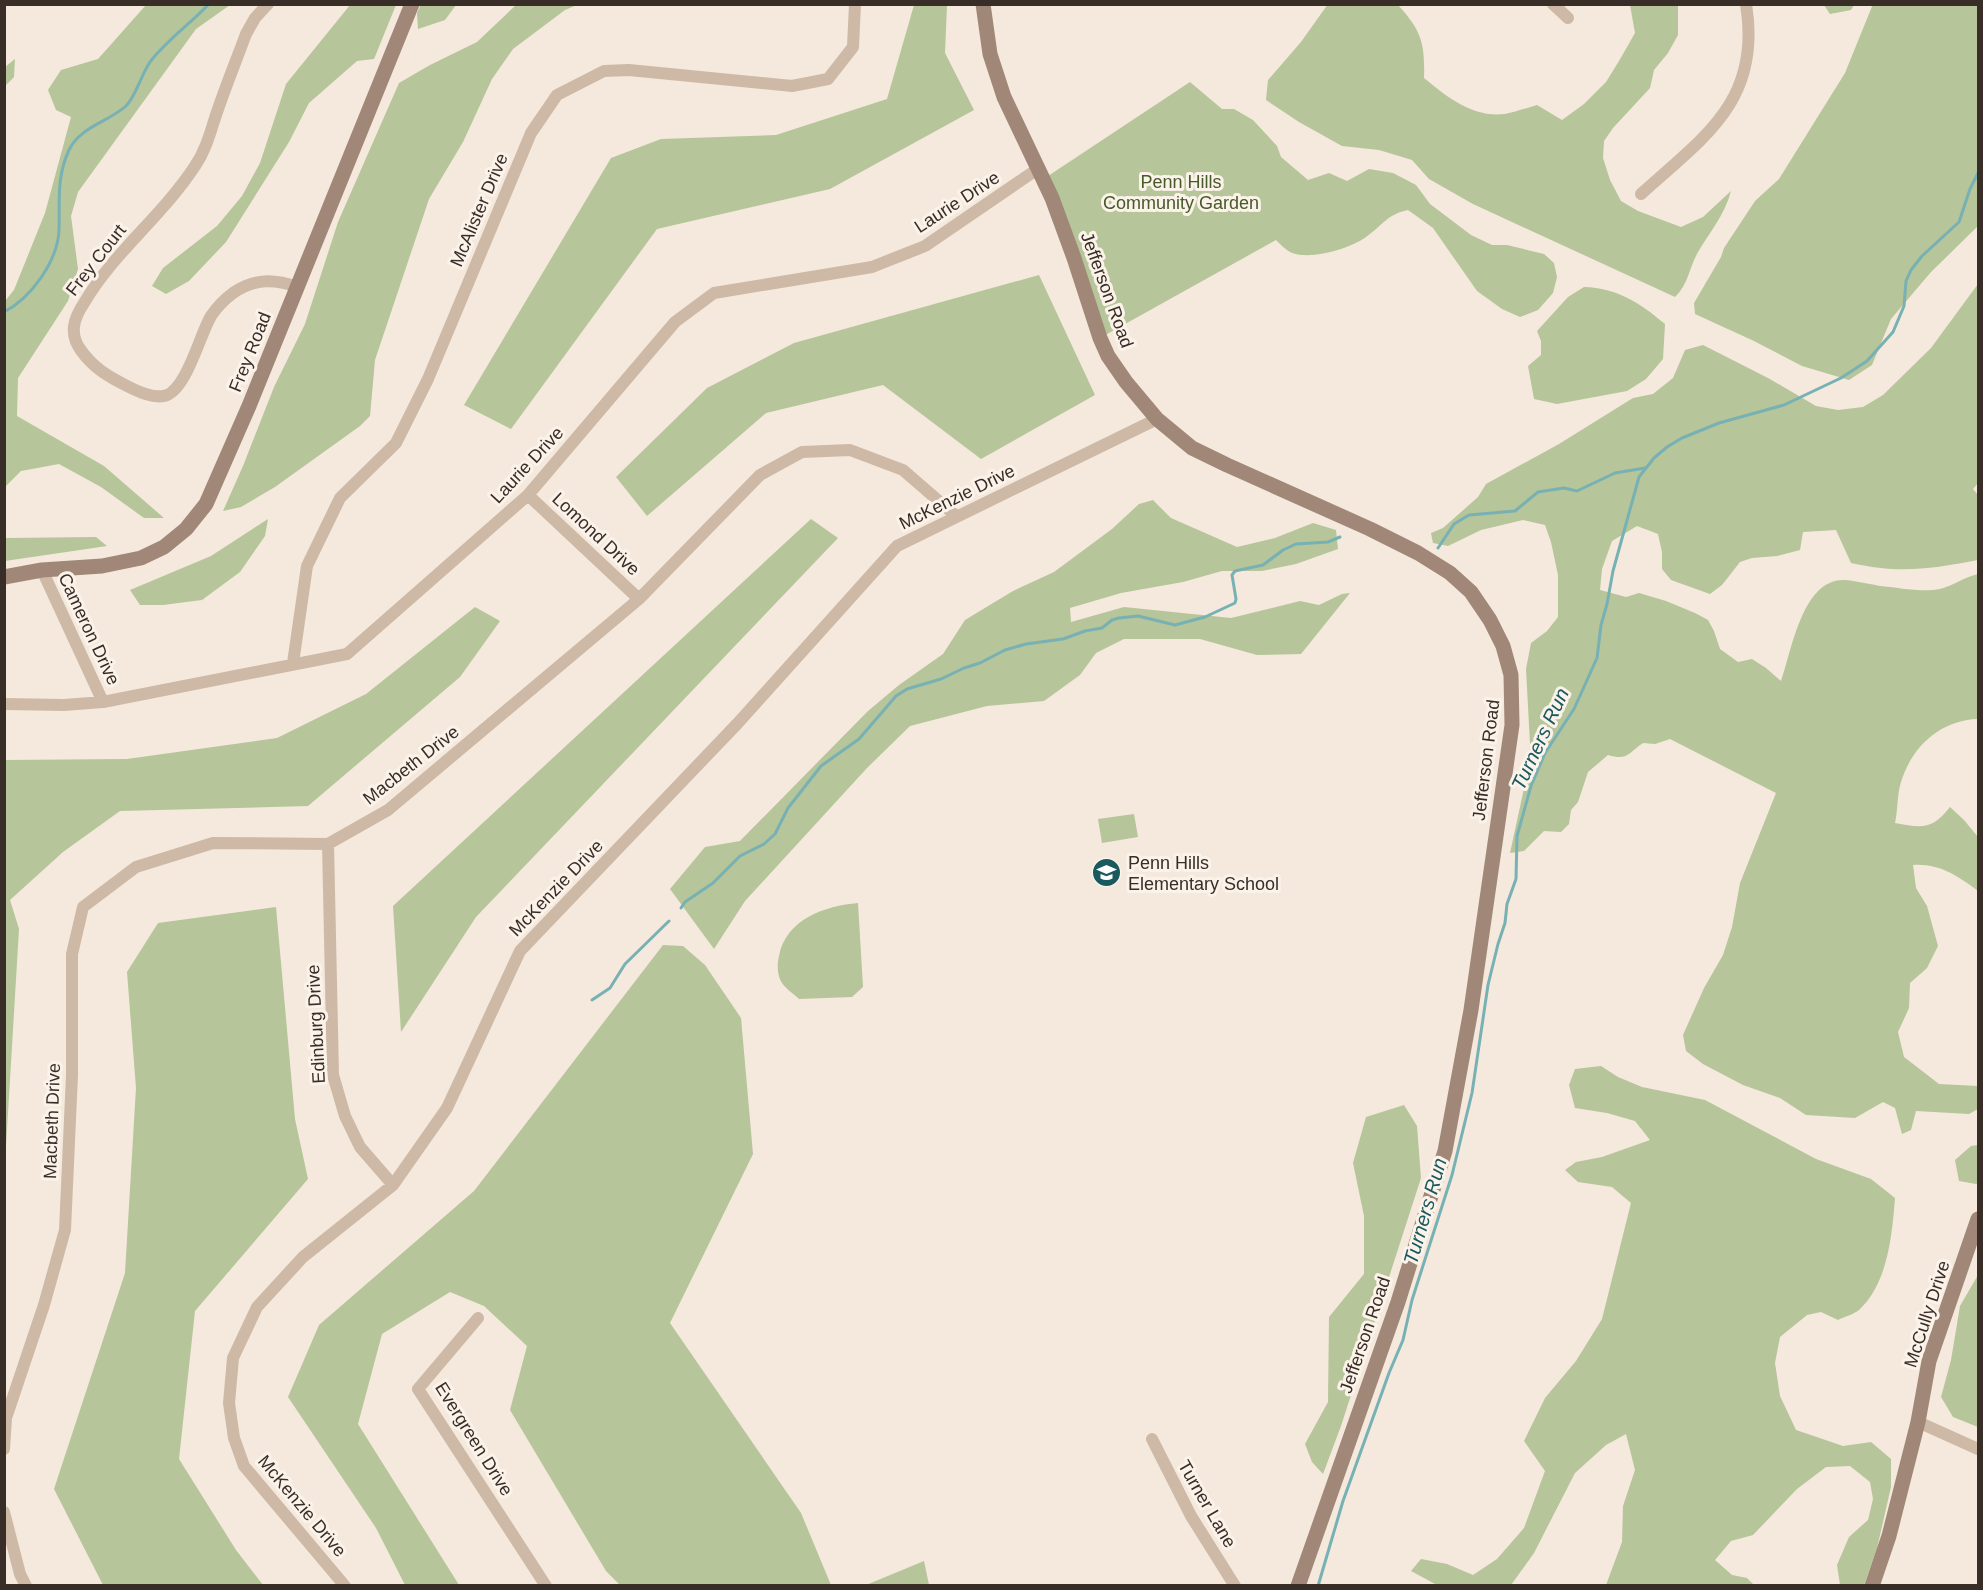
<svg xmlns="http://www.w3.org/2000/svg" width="1983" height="1590" font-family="Helvetica,sans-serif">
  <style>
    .green { fill: #b6c59a }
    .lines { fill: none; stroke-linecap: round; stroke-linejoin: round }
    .stream { stroke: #78b1b4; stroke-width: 3 }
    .street { stroke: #cdb9a6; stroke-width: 12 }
    .secondary { stroke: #a18777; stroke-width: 15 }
    .labels { text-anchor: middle; stroke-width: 6; stroke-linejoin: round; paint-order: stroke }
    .park-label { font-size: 18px; fill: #475a29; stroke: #fbf3e9 }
    .street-label { font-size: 18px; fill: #392d28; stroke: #fbf3e9 }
    .poi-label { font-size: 18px; fill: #392d28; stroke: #fbf3e9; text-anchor: start }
    .water-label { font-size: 20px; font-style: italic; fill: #1a595e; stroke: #fbf3e9 }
  </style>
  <rect width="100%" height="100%" fill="#f4e9dc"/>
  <path class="green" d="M 421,4 L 456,4 L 456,5 L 445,20 L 418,29 L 417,13 Z
    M 1328,4 L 1398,5 C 1422,31 1425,44 1424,78 C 1447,97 1473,118 1505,114 C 1515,112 1527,108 1537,105 L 1562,120 L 1584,104 L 1606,82 L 1619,61 L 1635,33 L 1630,5 L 1678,5 L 1678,35 L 1668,53 L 1654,70 L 1650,88 L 1613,128 L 1604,141 L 1603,158 L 1610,180 L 1621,201 L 1638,211 L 1681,227 L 1703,217 L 1731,191 C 1725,214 1710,232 1698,252 C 1689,268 1688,285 1675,297 L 1473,204 L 1429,179 L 1412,160 L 1379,150 L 1342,146 L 1299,122 L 1266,100 L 1268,80 L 1301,42 Z
    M 1873,4 L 1978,5 L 1978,226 L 1931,272 L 1891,319 L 1872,365 L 1849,380 L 1802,366 L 1754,341 L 1695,314 L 1694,303 L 1721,257 L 1724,248 L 1755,201 L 1779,179 L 1845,73 Z
    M 146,5 L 230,5 L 196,29 L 78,192 L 71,216 L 78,269 L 68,301 L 18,378 L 17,416 L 104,466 L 164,518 L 144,518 L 101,487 L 59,464 L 21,471 L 4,488 L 5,301 L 14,290 L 45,213 L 71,117 L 56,110 L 48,90 L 61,70 L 98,59 Z
    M 350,5 L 396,5 L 374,59 L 357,61 L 309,103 L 289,142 L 226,242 L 189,281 L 166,294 L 152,286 L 163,268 L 217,226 L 242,196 L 260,163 L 286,84 Z
    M 516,5 L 577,5 L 565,10 L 513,49 L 492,79 L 463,142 L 429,199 L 375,360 L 370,416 L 360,426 L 275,487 L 241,507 L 223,511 L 243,466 L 274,387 L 305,324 L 338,222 L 399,83 L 430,65 L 477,42 Z
    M 914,5 L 947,5 L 945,53 L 974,110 L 830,189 L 657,229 L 511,429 L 464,405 L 611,158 L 661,139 L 776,135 L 887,99 Z
    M 1824,5 L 1854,5 L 1851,10 L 1830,14 Z
    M 15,59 L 14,77 L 5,86 L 5,67 Z
    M 1190,82 L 1222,109 L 1234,109 L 1253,120 L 1277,146 L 1281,157 L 1308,180 L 1329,173 L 1347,181 L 1369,169 L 1393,173 L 1416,185 L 1430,204 L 1471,235 L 1492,245 L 1507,245 L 1544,254 L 1554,263 L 1557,277 L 1553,293 L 1538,310 L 1520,317 L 1502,309 L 1477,291 L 1433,228 L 1408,210 C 1386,215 1383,225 1366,237 C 1349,249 1309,261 1290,252 C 1285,249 1280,244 1276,240 L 1100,338 L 1048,176 Z
    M 1039,275 L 1095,395 L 981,459 L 883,385 L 766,413 L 647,516 L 616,477 L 707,388 L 794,343 Z
    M 1978,284 L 1978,483 L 1973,489 L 1978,495 L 1978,560 C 1930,569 1900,574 1851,563 L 1836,530 L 1803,532 L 1800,550 L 1777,556 L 1752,558 L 1740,562 L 1722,585 L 1710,594 L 1671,580 L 1662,569 L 1662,552 L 1658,534 L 1637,526 L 1612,541 L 1602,569 L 1600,590 L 1626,597 L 1639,593 L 1666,601 L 1695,613 L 1708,620 L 1714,631 L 1720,649 L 1738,662 L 1752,659 L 1766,668 L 1781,681 C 1792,651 1802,578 1845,580 C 1859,581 1875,586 1890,587 C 1905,589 1925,592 1940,589 C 1953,586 1964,577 1978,574 L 1978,719 C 1941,720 1912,746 1901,782 C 1897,794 1898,810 1895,823 C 1922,828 1932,830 1950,807 L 1964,820 L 1978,837 L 1978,891 C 1958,876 1939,863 1913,865 L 1916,888 L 1927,906 L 1938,946 L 1927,968 L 1910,983 L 1909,1008 L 1898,1032 L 1904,1057 L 1939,1084 L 1978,1086 L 1978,1109 L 1969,1114 L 1916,1111 L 1911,1130 L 1902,1134 L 1895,1108 L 1883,1102 L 1855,1118 L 1806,1115 L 1780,1098 L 1743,1085 L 1703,1064 L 1686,1051 L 1683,1035 L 1704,988 L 1723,955 L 1732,927 L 1740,883 L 1776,793 L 1670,739 L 1655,744 L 1643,743 C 1628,753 1628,761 1608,755 L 1588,772 L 1578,802 L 1571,810 L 1569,824 L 1561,832 L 1544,831 L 1524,851 L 1510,853 L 1526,779 L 1530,744 L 1526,669 L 1531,643 L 1547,631 L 1558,617 L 1558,575 L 1551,542 L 1545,525 L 1523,520 L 1481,530 L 1448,546 L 1433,543 L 1431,533 L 1443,528 L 1478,497 L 1486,484 L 1559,444 L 1633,398 L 1653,394 L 1673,378 L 1685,350 L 1703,345 L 1768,378 L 1816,406 L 1838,410 L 1863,407 L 1883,395 L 1931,348 Z
    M 1584,287 C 1617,288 1640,303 1665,324 L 1663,359 L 1646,379 L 1627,391 L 1557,404 L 1534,399 L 1528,366 L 1541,355 L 1541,341 L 1537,331 L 1568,297 Z
    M 1153,500 L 1171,518 L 1237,547 L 1275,538 L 1313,523 L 1336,530 L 1338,549 L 1296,564 L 1262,571 L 1222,571 L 1183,582 L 1121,593 L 1070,608 L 1071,622 L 1124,607 L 1231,618 L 1300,601 L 1319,605 L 1342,594 L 1350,593 L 1301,654 L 1257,655 L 1200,639 L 1124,639 L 1096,653 L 1080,675 L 1044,701 L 987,706 L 910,726 L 867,768 L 745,901 L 714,949 L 670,889 L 705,847 L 740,841 L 868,711 L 899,685 L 943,654 L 965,620 L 1013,591 L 1054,572 L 1112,529 L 1139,504 Z
    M 268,519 L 265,536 L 240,572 L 202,600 L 163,605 L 140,605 L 130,590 L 211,556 Z
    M 811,519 L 838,538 L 476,917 L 401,1032 L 393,906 Z
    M 96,537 L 107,546 L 5,561 L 5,538 Z
    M 475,607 L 500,621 L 460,677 L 308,806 L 120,811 L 63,852 L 10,900 L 19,929 L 5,1163 L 5,760 L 127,759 L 277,738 L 366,694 Z
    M 1134,814 L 1138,837 L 1102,843 L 1098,819 Z
    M 858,903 L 863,987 L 852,997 L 799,999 C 794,994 786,989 782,983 C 777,976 777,964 779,956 C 786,919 825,906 858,903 Z
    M 276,907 L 295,1119 L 308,1179 L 195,1311 L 179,1459 L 236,1550 L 263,1585 L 103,1585 L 54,1489 L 125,1273 L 136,1088 L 127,972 L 158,923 Z
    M 663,945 L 683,946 L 705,965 L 741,1018 L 753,1154 L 670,1323 L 801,1513 L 831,1585 L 620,1585 L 606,1571 L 510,1410 L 527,1346 L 484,1306 L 450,1292 L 382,1334 L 358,1424 L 459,1585 L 405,1585 L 376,1528 L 288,1397 L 319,1325 L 474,1191 Z
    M 1601,1066 L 1618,1077 L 1642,1087 L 1705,1100 L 1816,1159 L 1871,1179 L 1895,1198 C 1892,1235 1888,1283 1859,1310 C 1854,1314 1844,1317 1838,1320 L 1821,1312 L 1807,1315 L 1780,1337 L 1775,1363 L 1780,1396 L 1796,1430 L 1843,1446 L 1871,1442 L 1891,1459 L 1891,1487 L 1877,1548 L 1864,1585 L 1840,1585 L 1837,1565 L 1849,1537 L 1868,1520 L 1873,1499 L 1870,1482 L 1850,1466 L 1826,1467 L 1797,1489 L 1753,1535 L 1731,1541 L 1715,1560 L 1732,1575 L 1747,1578 L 1754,1585 L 1606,1585 L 1622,1542 L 1623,1506 L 1635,1470 L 1626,1434 L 1606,1445 L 1575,1473 L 1534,1553 L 1511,1585 L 1437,1585 L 1411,1571 L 1421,1559 L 1447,1564 L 1473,1575 L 1497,1559 L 1524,1528 L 1545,1471 L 1524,1441 L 1545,1398 L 1576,1361 L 1602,1319 L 1631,1203 L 1612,1187 L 1578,1182 L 1565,1170 L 1576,1162 L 1602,1157 L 1650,1140 L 1635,1121 L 1607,1113 L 1575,1108 L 1569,1085 L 1575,1069 Z
    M 1404,1105 L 1417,1126 L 1421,1178 L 1341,1426 L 1323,1474 L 1312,1462 L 1305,1444 L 1328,1402 L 1329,1317 L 1364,1274 L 1364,1216 L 1353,1163 L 1366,1117 Z
    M 1978,1145 L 1978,1183 L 1976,1184 L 1959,1181 L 1955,1160 L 1971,1146 Z
    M 1978,1275 L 1978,1427 L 1953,1417 L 1941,1397 L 1951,1360 L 1960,1306 Z
    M 924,1561 L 929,1585 L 866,1585 Z"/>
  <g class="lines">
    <path class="stream" d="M 4,312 C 31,298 57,262 59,231 C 60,202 56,178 69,150 C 80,127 108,122 126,106 C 136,96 141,75 150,62 C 167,40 190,24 209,4
      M 1438,548 L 1454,524 L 1469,515 L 1515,511 L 1538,492 L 1564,488 L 1577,491 L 1615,473 L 1645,468
      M 681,908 L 685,902 L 713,883 L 740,856 L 764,844 L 775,834 L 788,808 L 821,766 L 859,739 L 896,696 L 907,689 L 941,679 L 964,668 L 980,663 L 1005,650 L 1026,644 L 1063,639 L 1085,631 L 1102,628 L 1112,620 L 1119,618 L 1138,616 L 1175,625 L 1205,617 L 1235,603 L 1236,599 L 1232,575 L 1235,571 L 1263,565 L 1283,550 L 1296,544 L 1328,542 L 1340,537
      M 592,1000 L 610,988 L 625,964 L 669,921
      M 1318,1586 L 1343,1501 L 1389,1373 L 1403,1340 L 1412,1300 L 1452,1175 L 1472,1093 L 1488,985 L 1498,944 L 1505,923 L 1507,904 L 1516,879 L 1517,836 L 1531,786 L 1545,753 L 1574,709 L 1597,658 L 1601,625 L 1607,604 L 1613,571 L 1639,477 L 1654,458 L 1667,447 L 1682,438 L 1719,423 L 1784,405 L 1841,378 L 1867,361 L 1893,332 L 1904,306 L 1906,281 L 1911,270 L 1922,256 L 1959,222 L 1970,189 L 1978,173"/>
    <path class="street" d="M 268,4 L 255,18 L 246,34 C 236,61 225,88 216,115 C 210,133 206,150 195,166 C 163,215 114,252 84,303 C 74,318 69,333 80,349 C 93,368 109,377 129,387 C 139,392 152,398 164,396 C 186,392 200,334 211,316 C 217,307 225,299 233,293 C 255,278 274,279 298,287
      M 1553,4 L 1568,18
      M 1641,194 C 1704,137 1762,101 1746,4
      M 528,495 L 639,599
      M 42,570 L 103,702
      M 293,663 L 307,566 L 340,498 L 396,443 L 428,379 L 531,133 L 557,95 L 604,71 L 629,70 L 792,86 L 828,79 L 853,47 L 855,4
      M 4,704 L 64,705 L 103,702 L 347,654 L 528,495 L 675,322 L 714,293 L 872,267 L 925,246 L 1039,168
      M 328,844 L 333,1075 L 345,1116 L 360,1147 L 393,1185
      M 478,1318 L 418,1389 L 546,1586
      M 1918,1422 L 1978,1449
      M 1152,1439 L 1191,1516 L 1235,1586
      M 4,1449 L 6,1418 L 44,1305 L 65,1230 L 72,1075 L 72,954 L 83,907 L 136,867 L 213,843 L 328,844 L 388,810 L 639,599 L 760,475 L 802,452 L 850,450 L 903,470 L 956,516
      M 4,1512 L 20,1574 L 26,1586
      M 345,1586 L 244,1466 L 234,1438 L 229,1403 L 233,1358 L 257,1307 L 303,1257 L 393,1185 L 447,1108 L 520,951 L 737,724 L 897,546 L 1157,419"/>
    <path class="secondary" d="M 983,4 L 990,54 L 1004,97 L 1052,198 L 1074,258 L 1100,338 L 1108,356 L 1126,382 L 1157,419 L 1192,448 L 1227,465 L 1370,529 L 1418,553 L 1450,573 L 1471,592 L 1490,620 L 1503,646 L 1511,675 L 1512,725 L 1471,1010 L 1445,1151 L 1398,1302 L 1298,1586
      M 4,577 L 42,570 L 102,566 L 141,558 L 164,547 L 186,529 L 206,504 L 249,406 L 412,4
      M 1872,1586 L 1889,1536 L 1918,1422 L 1929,1361 L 1978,1219"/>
  </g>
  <defs>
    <symbol id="school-disc" viewBox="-11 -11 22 22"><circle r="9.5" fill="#1a595e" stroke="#fbf3e9"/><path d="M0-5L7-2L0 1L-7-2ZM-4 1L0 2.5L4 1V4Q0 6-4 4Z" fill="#fff"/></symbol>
  </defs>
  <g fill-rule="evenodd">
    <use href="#school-disc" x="1090" y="856" width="33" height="33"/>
  </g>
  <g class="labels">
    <g class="park-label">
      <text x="1181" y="188">Penn Hills<tspan x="1181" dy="21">Community Garden</tspan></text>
    </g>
    <g class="street-label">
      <text transform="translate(957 202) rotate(-33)" y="6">Laurie Drive</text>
      <text transform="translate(479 210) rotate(-67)" y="6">McAlister Drive</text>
      <text transform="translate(96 260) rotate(-52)" y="6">Frey Court</text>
      <text transform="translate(1107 290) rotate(70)" y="6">Jefferson Road</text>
      <text transform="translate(250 352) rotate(-68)" y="6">Frey Road</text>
      <text transform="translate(527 465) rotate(-47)" y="6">Laurie Drive</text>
      <text transform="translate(957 497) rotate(-26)" y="6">McKenzie Drive</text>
      <text transform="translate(596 534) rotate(43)" y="6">Lomond Drive</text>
      <text transform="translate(89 629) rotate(65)" y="6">Cameron Drive</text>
      <text transform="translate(1486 760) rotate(-83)" y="6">Jefferson Road</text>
      <text transform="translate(411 765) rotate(-38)" y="6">Macbeth Drive</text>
      <text transform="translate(556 888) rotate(-46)" y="6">McKenzie Drive</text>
      <text transform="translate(316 1024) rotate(-93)" y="6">Edinburg Drive</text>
      <text transform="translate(52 1121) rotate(-88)" y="6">Macbeth Drive</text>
      <text transform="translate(1927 1314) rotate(-72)" y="6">McCully Drive</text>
      <text transform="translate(1365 1335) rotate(-71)" y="6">Jefferson Road</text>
      <text transform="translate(474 1439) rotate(58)" y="6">Evergreen Drive</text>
      <text transform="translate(1207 1504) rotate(60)" y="6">Turner Lane</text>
      <text transform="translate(302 1506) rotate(50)" y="6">McKenzie Drive</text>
    </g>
    <g class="poi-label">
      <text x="1128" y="869">Penn Hills<tspan x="1128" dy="21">Elementary School</tspan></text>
    </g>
    <g class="water-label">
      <text transform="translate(1540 739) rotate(-65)" y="7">Turners Run</text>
      <text transform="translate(1425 1211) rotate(-74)" y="7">Turners Run</text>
    </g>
  </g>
  <rect width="1983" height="1590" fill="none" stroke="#392d28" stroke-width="12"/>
</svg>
